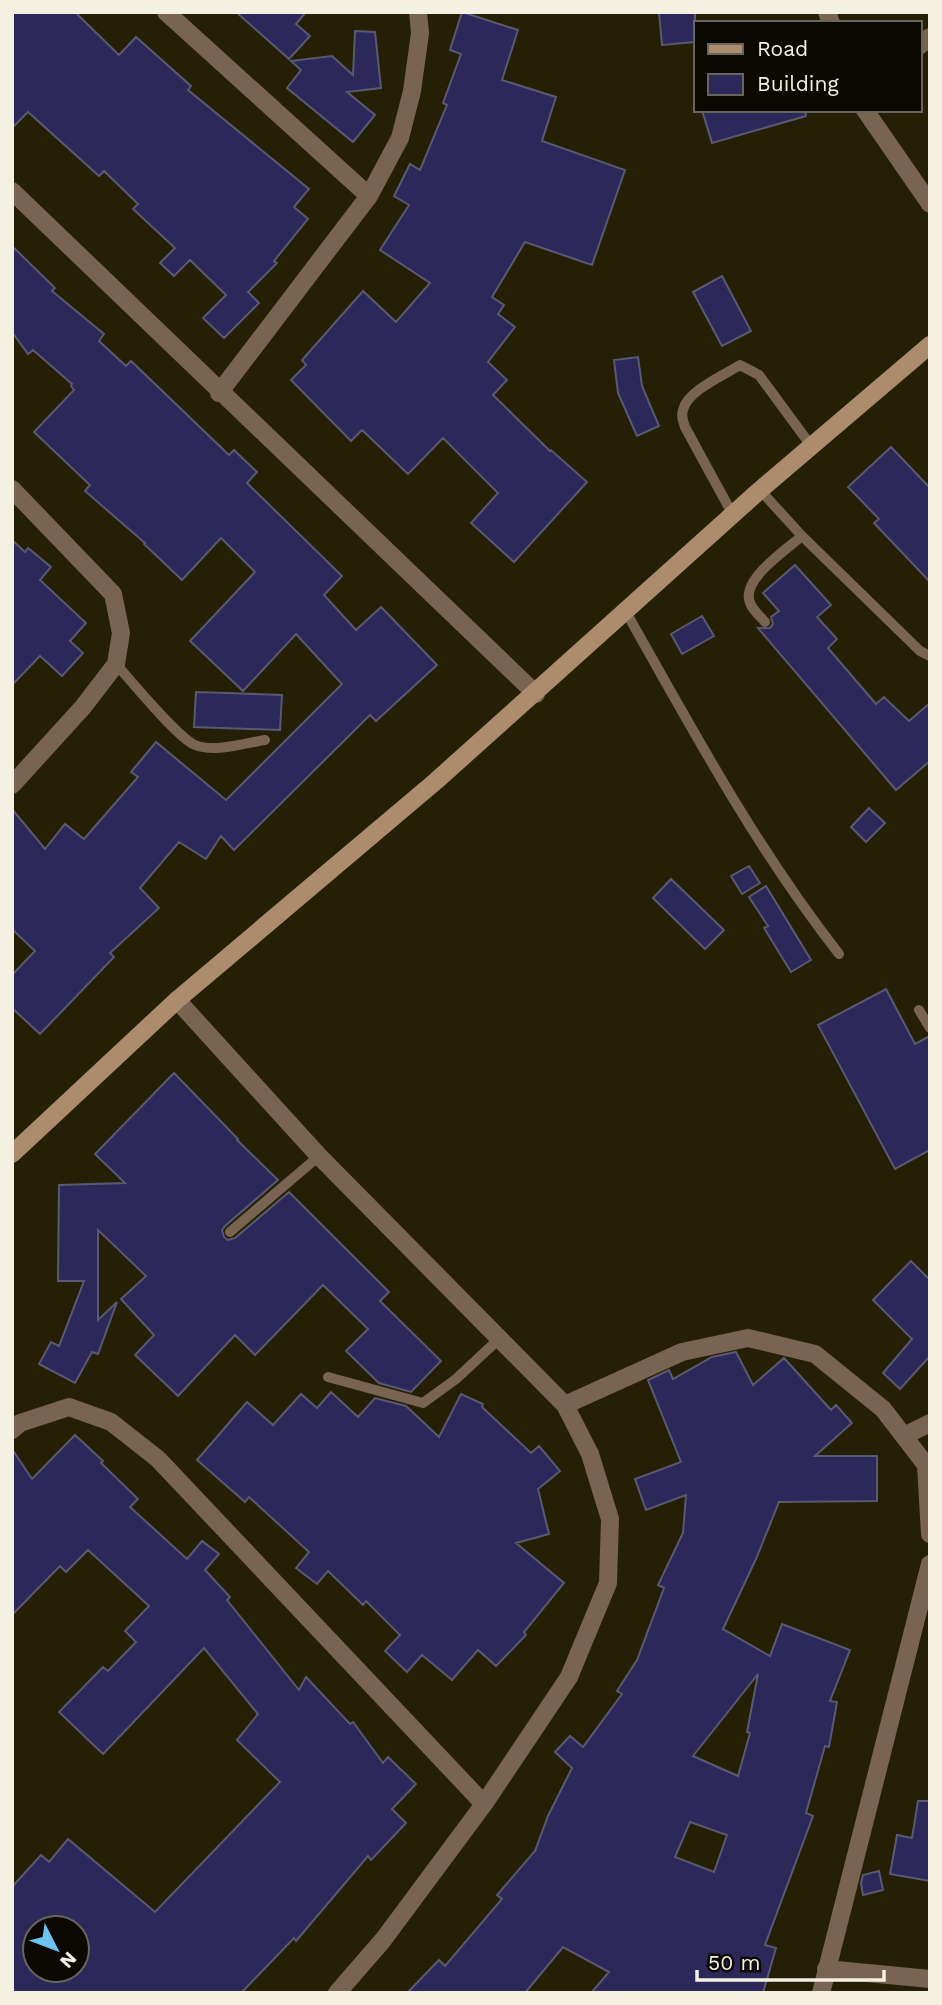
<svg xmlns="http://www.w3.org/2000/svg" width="942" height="2005" font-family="'Work Sans',sans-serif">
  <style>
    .building { fill: #2d285a; stroke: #595972; stroke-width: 2; fill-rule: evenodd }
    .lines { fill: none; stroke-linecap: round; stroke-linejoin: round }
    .service { stroke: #796451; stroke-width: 10 }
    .minor { stroke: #796451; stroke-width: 18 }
    .secondary { stroke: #ad8b6d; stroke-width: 18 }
  </style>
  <rect width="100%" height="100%" fill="#251f06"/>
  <path class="building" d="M 12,12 L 75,12 L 119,55 L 136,37 L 191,86 L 188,90 L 309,189 L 294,207 L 308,219 L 274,261 L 277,263 L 248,292 L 259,303 L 224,338 L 203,318 L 226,295 L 190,260 L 174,276 L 160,263 L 175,248 L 133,209 L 138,204 L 104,171 L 99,176 L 28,112 L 12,128 Z
    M 236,12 L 306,12 L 296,24 L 310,36 L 289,59 Z
    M 462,12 L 518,30 L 502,80 L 556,97 L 542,141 L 625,170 L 592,265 L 525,242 L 492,297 L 504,305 L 498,314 L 515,327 L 488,362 L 507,380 L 493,395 L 550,451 L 551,450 L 587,482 L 514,562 L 471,523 L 498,493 L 443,438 L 408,474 L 362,430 L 351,441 L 291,380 L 306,365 L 302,360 L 363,291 L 396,322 L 430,283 L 380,250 L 409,205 L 394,196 L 410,164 L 420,170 L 447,105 L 443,103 L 461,54 L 450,50 Z
    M 659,12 L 695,12 L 695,42 L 662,45 Z
    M 355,31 L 375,32 L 381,88 L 347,92 L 375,115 L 353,142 L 287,88 L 301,70 L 291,61 L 332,56 L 353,75 Z
    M 702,110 L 805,110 L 806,116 L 712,143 Z
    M 12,246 L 55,288 L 52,291 L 104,334 L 99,341 L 126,366 L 131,361 L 229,455 L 234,450 L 257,472 L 247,483 L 342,576 L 324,595 L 356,630 L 381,607 L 437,665 L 376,721 L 370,715 L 234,850 L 221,836 L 206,859 L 179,842 L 140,888 L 159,908 L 110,953 L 114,957 L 40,1034 L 12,1008 L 12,975 L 35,951 L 12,929 L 12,809 L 45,849 L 65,824 L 84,839 L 138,777 L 131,772 L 156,742 L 226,800 L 342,684 L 296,634 L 243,691 L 190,641 L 255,572 L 221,538 L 182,580 L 144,544 L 145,543 L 85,491 L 90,485 L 34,432 L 74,390 L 71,386 L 72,384 L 33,350 L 28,354 L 12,332 Z
    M 722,276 L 751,331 L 722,346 L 693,292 Z
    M 638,357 L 642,386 L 659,426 L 637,436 L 618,393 L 614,360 Z
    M 891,447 L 930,488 L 930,582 L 874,523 L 879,519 L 848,487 Z
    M 12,540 L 25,552 L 28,548 L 51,567 L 40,580 L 86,623 L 70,641 L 83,653 L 62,676 L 40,656 L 12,685 Z
    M 795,565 L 831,605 L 817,617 L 837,639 L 828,648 L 876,704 L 884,697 L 909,721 L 930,703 L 930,761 L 896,790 L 758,628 L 770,628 L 773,624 L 771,617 L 779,611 L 763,593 Z
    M 702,616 L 714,636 L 682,654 L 671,634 Z
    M 196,692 L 282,695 L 280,730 L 194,727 Z
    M 869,808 L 885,823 L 866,842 L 851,827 Z
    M 749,866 L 760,883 L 742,894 L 731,876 Z
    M 671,879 L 724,930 L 705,949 L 653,898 Z
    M 766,886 L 811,960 L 791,972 L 764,928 L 768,926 L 749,897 Z
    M 886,989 L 915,1044 L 930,1036 L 930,1150 L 895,1169 L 818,1025 Z
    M 174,1073 L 238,1139 L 237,1140 L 278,1180 L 225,1226 L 222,1230 L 224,1237 L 228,1240 L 235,1238 L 289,1192 L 389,1292 L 380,1301 L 441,1361 L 411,1392 L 379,1383 L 346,1351 L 368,1329 L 323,1285 L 255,1355 L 235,1335 L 178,1396 L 135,1355 L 154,1335 L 121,1299 L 146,1276 L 98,1230 L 98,1320 L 117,1302 L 98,1354 L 92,1352 L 75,1383 L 39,1364 L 51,1342 L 59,1346 L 84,1281 L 58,1281 L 59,1185 L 125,1183 L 95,1154 Z
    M 911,1261 L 930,1280 L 930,1356 L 900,1389 L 883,1373 L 912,1339 L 873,1300 Z
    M 736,1352 L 753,1385 L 784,1358 L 831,1410 L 836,1405 L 852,1423 L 815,1456 L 877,1456 L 877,1501 L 779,1502 L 756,1559 L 723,1629 L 770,1656 L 782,1624 L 850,1650 L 830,1701 L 837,1702 L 829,1747 L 825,1746 L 806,1813 L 813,1816 L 765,1945 L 776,1948 L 763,1993 L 591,1993 L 609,1972 L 563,1947 L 525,1993 L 407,1993 L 439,1960 L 445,1966 L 502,1899 L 497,1895 L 535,1851 L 548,1816 L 572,1768 L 555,1752 L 570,1736 L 583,1747 L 622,1694 L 617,1691 L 637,1660 L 664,1588 L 658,1585 L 683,1533 L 686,1495 L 646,1510 L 635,1479 L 681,1462 L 648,1380 L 669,1370 L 673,1379 L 712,1357 ZM 758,1674 L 747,1732 L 750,1733 L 738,1776 L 693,1756 ZM 690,1822 L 727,1835 L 714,1872 L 675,1857 Z
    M 331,1392 L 358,1417 L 375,1398 L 406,1406 L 439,1437 L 461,1394 L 483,1404 L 482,1407 L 531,1453 L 539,1446 L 560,1471 L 538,1489 L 549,1534 L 516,1543 L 564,1583 L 524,1632 L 526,1635 L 496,1666 L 478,1650 L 452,1680 L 422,1655 L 407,1672 L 385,1651 L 400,1635 L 366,1601 L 363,1605 L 328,1571 L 317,1584 L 296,1568 L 309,1552 L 249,1497 L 245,1502 L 197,1460 L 247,1402 L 273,1425 L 301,1394 L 317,1408 Z
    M 75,1435 L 103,1461 L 101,1463 L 138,1499 L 130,1507 L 187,1559 L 202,1541 L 219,1554 L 205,1570 L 230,1597 L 227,1600 L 299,1690 L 306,1677 L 350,1724 L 353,1722 L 383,1763 L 388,1757 L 416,1784 L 392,1809 L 406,1823 L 371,1860 L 368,1856 L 296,1941 L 294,1938 L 241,1993 L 12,1993 L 12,1887 L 41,1855 L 49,1862 L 68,1839 L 155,1912 L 280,1782 L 237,1740 L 258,1714 L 204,1648 L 103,1754 L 59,1712 L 103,1667 L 108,1671 L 136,1642 L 125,1631 L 149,1606 L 88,1550 L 66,1572 L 60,1566 L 12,1615 L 12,1449 L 32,1479 ZM 35,1928 L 77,1928 L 77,1970 L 35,1970 Z
    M 918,1801 L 930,1801 L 930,1881 L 890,1874 L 897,1835 L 912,1838 Z
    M 879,1871 L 883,1890 L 863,1895 L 861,1883 L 863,1875 Z"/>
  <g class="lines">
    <path class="service" d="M 760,490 L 802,536 L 920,651 L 930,656
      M 733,515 L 685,427 C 683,421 681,416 683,410 C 687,391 724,375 740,365 L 759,375 L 812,447
      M 626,612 C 692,729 756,848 839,954
      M 765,622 C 760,616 750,608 749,599 C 745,577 787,549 802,536
      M 116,664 C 131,681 178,738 195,745 C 215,753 245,743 265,740
      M 919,1010 L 930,1028
      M 230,1232 L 319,1156
      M 328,1377 L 423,1403 L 456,1379 L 500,1338"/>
    <path class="minor" d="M 166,12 L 369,196
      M 827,12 L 831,23
      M 919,46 L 930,37
      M 865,110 L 930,204
      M 12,191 L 536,694
      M 219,393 L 369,196 L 400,138 L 412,91 L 420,33 L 418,12
      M 12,489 L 113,594 L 121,633 L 116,664 L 83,707 L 12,785
      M 177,1000 L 319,1156 L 565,1405 L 590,1454 L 610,1519 L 608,1583 L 569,1677 L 484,1804 L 383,1940 L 337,1993
      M 565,1405 L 682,1352 L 748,1338 L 815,1354 L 883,1409 L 926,1465 L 930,1534
      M 12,1430 L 20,1423 L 69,1407 L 111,1422 L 158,1459 L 484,1804
      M 904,1436 L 930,1423
      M 826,1969 L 930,1979
      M 821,1993 L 930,1564"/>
    <path class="secondary" d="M 12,1154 L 177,1000 L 436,781 L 760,490 L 930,345"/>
  </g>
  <rect width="942" height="2005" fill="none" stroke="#f4f1e2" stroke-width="28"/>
  <rect x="694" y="21" width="228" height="91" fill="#0b0902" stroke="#68665c" stroke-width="2"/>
  <rect x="708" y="44" width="35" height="10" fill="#ad8b6d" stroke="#68665c" stroke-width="2"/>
  <text x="757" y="56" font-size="21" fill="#f4f1e2">Road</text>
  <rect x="708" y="74" width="35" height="21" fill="#2d285a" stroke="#68665c" stroke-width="2"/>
  <text x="757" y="91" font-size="21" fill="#f4f1e2">Building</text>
  <g transform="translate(56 1949) rotate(132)"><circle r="33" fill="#0b0902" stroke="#68665c" stroke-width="2"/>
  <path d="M0-5L12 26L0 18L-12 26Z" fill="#6cc3f2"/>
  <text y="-10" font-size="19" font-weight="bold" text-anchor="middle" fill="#f4f1e2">N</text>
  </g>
  <path d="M697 1970v10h187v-10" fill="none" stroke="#f4f1e2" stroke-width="3.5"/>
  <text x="708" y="1970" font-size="21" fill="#f4f1e2" stroke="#0b0902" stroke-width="5" paint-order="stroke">50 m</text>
</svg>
